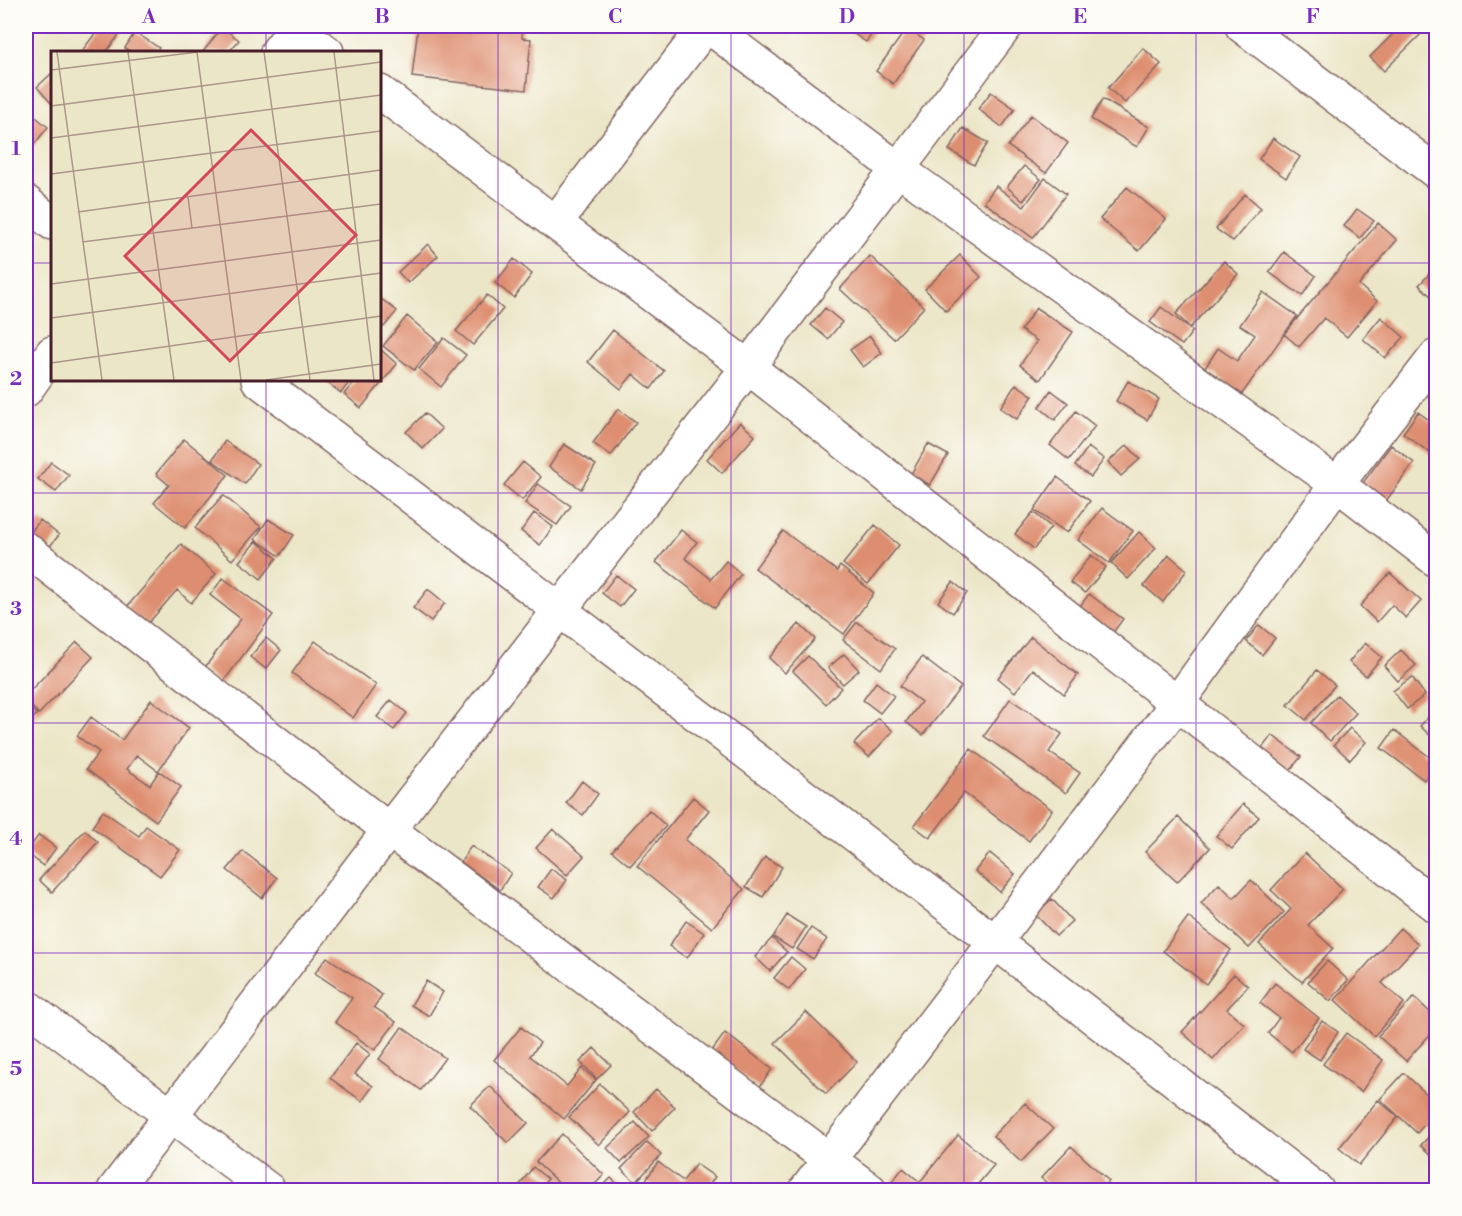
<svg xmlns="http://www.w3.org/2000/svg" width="1462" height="1216" font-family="'Libre Bodoni',serif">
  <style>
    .building { fill: #de8e70 }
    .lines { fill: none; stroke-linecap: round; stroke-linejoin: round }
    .minor-casing { stroke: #836562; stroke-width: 36 }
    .minor { stroke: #fff; stroke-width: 33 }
    .grid { fill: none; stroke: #7b2cbf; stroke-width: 1.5; stroke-opacity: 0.55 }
    .inset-road { fill: none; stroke: #ab9689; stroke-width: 1.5 }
    .view { fill: #d1495b; fill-opacity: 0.15; stroke: #d1495b; stroke-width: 3 }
    .inset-edge { fill: none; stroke: #4a1f2b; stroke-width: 3 }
    .neatline { fill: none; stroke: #7b2cbf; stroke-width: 2 }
    .grid-label { font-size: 20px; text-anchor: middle; font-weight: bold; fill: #7b2cbf }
  </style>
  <rect width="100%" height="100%" fill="#fdfcf7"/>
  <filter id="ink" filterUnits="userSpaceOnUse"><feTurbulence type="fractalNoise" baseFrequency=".0167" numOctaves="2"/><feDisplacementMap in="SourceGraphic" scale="12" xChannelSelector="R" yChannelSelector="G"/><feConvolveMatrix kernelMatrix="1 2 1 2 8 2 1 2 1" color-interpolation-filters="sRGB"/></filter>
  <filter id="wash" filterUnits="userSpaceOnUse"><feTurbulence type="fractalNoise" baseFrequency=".008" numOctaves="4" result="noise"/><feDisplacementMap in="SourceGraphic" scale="24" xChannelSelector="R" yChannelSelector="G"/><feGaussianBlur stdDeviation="1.35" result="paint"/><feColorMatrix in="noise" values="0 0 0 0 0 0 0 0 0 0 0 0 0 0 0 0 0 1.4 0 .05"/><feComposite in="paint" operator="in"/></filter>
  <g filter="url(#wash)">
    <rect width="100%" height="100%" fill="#ece6c8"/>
    <g id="blocks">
      <path class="building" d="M 101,26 L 126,26 L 106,52 L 81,52 Z
        M 418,26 L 523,26 L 522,38 L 531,39 L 526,90 L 412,77 Z
        M 849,26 L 878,26 L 866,42 L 847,29 Z
        M 1401,26 L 1416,26 L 1423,32 L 1384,71 L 1370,57 Z
        M 1421,26 L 1436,26 L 1436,40 Z
        M 222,27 L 239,40 L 229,52 L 203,52 Z
        M 907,28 L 924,40 L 893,84 L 876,71 Z
        M 135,32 L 159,48 L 156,52 L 131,52 L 125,48 Z
        M 1143,48 L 1161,64 L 1125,103 L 1108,88 Z
        M 51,74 L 52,76 L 52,104 L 37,87 Z
        M 991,92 L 1015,109 L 1002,127 L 978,109 Z
        M 1103,99 L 1149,127 L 1137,147 L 1091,119 Z
        M 32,114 L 48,127 L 29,151 L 26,148 L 26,123 Z
        M 1031,115 L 1068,143 L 1046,173 L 1008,146 Z
        M 963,128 L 988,143 L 974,165 L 949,150 Z
        M 1273,138 L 1300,157 L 1286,178 L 1259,159 Z
        M 1024,166 L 1041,179 L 1023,201 L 1007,187 Z
        M 1045,178 L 1066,194 L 1033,238 L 984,202 L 996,186 L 1024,207 Z
        M 1127,187 L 1166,219 L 1139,251 L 1100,219 Z
        M 1245,194 L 1261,208 L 1233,241 L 1216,229 Z
        M 1357,209 L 1374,221 L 1360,238 L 1344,226 Z
        M 1378,223 L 1397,240 L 1359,285 L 1377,301 L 1347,337 L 1324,318 L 1299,347 L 1284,334 Z
        M 428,244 L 438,256 L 408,283 L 398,272 Z
        M 1284,252 L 1316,276 L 1302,296 L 1269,272 Z
        M 960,255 L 981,277 L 946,311 L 925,289 Z
        M 870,256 L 924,307 L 894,339 L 840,289 Z
        M 514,259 L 532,274 L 514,298 L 495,283 Z
        M 1224,261 L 1238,274 L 1190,328 L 1176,314 Z
        M 1434,269 L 1436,271 L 1436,296 L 1434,299 L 1419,285 Z
        M 1263,292 L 1297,316 L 1242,394 L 1205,368 L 1218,348 L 1237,361 L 1255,335 L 1240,325 Z
        M 487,295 L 503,309 L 473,345 L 456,331 Z
        M 380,298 L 397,311 L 384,327 L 380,323 Z
        M 1161,307 L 1193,331 L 1182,345 L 1150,322 Z
        M 825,308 L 842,322 L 828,339 L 811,325 Z
        M 1036,308 L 1073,332 L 1040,380 L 1020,365 L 1037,341 L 1021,330 Z
        M 407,316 L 438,342 L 414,370 L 383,346 Z
        M 1381,317 L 1404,337 L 1385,358 L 1363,339 Z
        M 613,330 L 664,371 L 651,389 L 633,374 L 621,389 L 588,362 Z
        M 870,336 L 882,353 L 863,367 L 850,350 Z
        M 444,338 L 466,355 L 441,387 L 419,369 Z
        M 380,349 L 397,364 L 361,408 L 344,394 L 356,380 L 380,380 Z
        M 326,380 L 351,380 L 341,393 L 325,381 Z
        M 1128,381 L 1159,399 L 1147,420 L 1116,401 Z
        M 1016,384 L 1033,396 L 1017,419 L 1000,408 Z
        M 1051,390 L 1068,403 L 1055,420 L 1039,407 Z
        M 618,409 L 636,422 L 611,456 L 593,443 Z
        M 1076,411 L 1095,426 L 1069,460 L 1050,445 Z
        M 1418,412 L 1436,425 L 1436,450 L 1433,455 L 1403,433 Z
        M 425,413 L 442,429 L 423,449 L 406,432 Z
        M 740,422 L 755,436 L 722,473 L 707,459 Z
        M 184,439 L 228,475 L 185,528 L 154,503 L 169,485 L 156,474 Z
        M 225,441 L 258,464 L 245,484 L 212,460 Z
        M 564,444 L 596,465 L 581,489 L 549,467 Z
        M 928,444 L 948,455 L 930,485 L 911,474 Z
        M 1127,445 L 1140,459 L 1121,476 L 1108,462 Z
        M 1391,445 L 1414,463 L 1386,501 L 1362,484 Z
        M 1088,447 L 1104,459 L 1091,477 L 1075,466 Z
        M 51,462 L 69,475 L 56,492 L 38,479 Z
        M 523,462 L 541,477 L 522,500 L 504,485 Z
        M 1057,477 L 1090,501 L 1067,533 L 1034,510 Z
        M 538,484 L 571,506 L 557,525 L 525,503 Z
        M 223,495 L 261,527 L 232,560 L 195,528 Z
        M 1102,508 L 1133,531 L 1109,563 L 1078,540 Z
        M 1033,512 L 1051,527 L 1034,549 L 1015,534 Z
        M 534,513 L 553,527 L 540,545 L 521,531 Z
        M 268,519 L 294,535 L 280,556 L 255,539 Z
        M 40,520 L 59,535 L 46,551 L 28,536 Z
        M 875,525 L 899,545 L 868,584 L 843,564 Z
        M 681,530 L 697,542 L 685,558 L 711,579 L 726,561 L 741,574 L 715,608 L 656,562 Z
        M 783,531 L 837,571 L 840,566 L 874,593 L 844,634 L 755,568 Z
        M 1139,532 L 1156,548 L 1128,579 L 1111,563 Z
        M 256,541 L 277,558 L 261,579 L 239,562 Z
        M 181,544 L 216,574 L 191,603 L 177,590 L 145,627 L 125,609 Z
        M 1091,555 L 1106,567 L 1085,593 L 1070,582 Z
        M 1169,555 L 1187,570 L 1163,602 L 1144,586 Z
        M 1390,573 L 1421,601 L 1406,618 L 1392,605 L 1377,622 L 1360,606 Z
        M 616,575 L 634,589 L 620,607 L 602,593 Z
        M 223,578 L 273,615 L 221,685 L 203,670 L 241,619 L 210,595 Z
        M 953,582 L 967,593 L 953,613 L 938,602 Z
        M 428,589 L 445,603 L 431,621 L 413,608 Z
        M 1089,594 L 1123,619 L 1109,638 L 1075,613 Z
        M 857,622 L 895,649 L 881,669 L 843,640 Z
        M 799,624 L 815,639 L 785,673 L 769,658 Z
        M 1259,625 L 1275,638 L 1262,655 L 1246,641 Z
        M 1031,637 L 1078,675 L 1064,694 L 1033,669 L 1015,692 L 998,678 Z
        M 266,638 L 281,650 L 266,669 L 250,657 Z
        M 315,641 L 376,685 L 353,718 L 292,673 Z
        M 77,642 L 93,657 L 39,714 L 26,701 L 26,695 Z
        M 1365,643 L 1382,657 L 1366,676 L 1349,662 Z
        M 1401,650 L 1416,665 L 1398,681 L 1384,666 Z
        M 844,654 L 859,670 L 843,684 L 828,668 Z
        M 808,656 L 841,688 L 826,704 L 793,671 Z
        M 922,657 L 961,687 L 923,735 L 906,722 L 921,702 L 900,686 Z
        M 1317,670 L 1335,685 L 1306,720 L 1288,705 Z
        M 1412,677 L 1425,695 L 1407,709 L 1393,691 Z
        M 876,682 L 894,696 L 880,713 L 863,700 Z
        M 1337,695 L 1356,713 L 1330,741 L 1311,723 Z
        M 1010,699 L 1062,734 L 1049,752 L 1080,773 L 1066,793 L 984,736 Z
        M 151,700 L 189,728 L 158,771 L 137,755 L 127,769 L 150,785 L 159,771 L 181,787 L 156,821 L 86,769 L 99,752 L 77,736 L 91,717 L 122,740 Z
        M 391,700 L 407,713 L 394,730 L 377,717 Z
        M 26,705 L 37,714 L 26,727 Z
        M 1436,709 L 1436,741 L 1420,726 Z
        M 878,718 L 893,731 L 869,757 L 854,744 Z
        M 1350,728 L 1366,742 L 1350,760 L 1334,745 Z
        M 1394,730 L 1436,762 L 1424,780 L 1381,748 Z
        M 1272,735 L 1301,757 L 1287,774 L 1259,752 Z
        M 971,749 L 1052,810 L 1029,841 L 964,793 L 930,838 L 914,826 Z
        M 582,781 L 598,794 L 583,815 L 566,803 Z
        M 693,797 L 709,810 L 685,840 L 744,889 L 712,928 L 637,866 Z
        M 1243,804 L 1259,817 L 1232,849 L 1216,836 Z
        M 649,810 L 666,826 L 630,866 L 612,851 Z
        M 103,811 L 139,836 L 146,826 L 180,850 L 160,876 L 92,827 Z
        M 1178,817 L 1210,848 L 1177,882 L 1145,852 Z
        M 553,829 L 584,856 L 567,875 L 536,848 Z
        M 85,830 L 98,842 L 52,892 L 39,880 Z
        M 39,835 L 56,848 L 43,866 L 26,852 Z
        M 471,846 L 511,873 L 500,890 L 461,862 Z
        M 243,851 L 277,878 L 262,898 L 227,870 Z
        M 990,853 L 1015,874 L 1000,892 L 975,871 Z
        M 1305,853 L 1343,889 L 1308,925 L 1333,948 L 1302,982 L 1259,944 L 1291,909 L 1271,890 Z
        M 765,857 L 782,867 L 763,897 L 746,887 Z
        M 551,869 L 567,880 L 554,898 L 538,887 Z
        M 1251,880 L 1284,912 L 1249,948 L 1201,903 L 1219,884 L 1234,898 Z
        M 1052,899 L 1072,921 L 1056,936 L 1035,914 Z
        M 787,915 L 806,927 L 792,949 L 773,937 Z
        M 1188,917 L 1231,950 L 1206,984 L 1163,951 Z
        M 686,921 L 704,933 L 687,958 L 669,946 Z
        M 811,928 L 827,939 L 813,959 L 797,949 Z
        M 1400,928 L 1418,944 L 1382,983 L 1404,1003 L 1374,1036 L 1335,1000 Z
        M 772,938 L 787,952 L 770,971 L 755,957 Z
        M 327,957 L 382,995 L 374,1007 L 396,1022 L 375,1050 L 335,1022 L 352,998 L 315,973 Z
        M 791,957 L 805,969 L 789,990 L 774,978 Z
        M 1327,961 L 1348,980 L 1330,1001 L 1308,982 Z
        M 1234,974 L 1248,986 L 1227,1009 L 1244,1024 L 1213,1060 L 1182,1032 Z
        M 426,981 L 443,992 L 429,1016 L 411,1005 Z
        M 1275,983 L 1319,1018 L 1292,1052 L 1268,1033 L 1279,1018 L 1260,1003 Z
        M 1414,997 L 1436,1018 L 1436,1028 L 1406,1061 L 1378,1036 Z
        M 806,1012 L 857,1062 L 826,1094 L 775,1043 Z
        M 1322,1021 L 1338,1032 L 1320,1060 L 1303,1049 Z
        M 402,1027 L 445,1058 L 421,1090 L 379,1059 Z
        M 521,1027 L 540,1043 L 530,1056 L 567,1086 L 582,1068 L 596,1080 L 564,1119 L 494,1060 Z
        M 725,1033 L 772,1069 L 759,1088 L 711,1052 Z
        M 1346,1033 L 1383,1060 L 1361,1092 L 1323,1064 Z
        M 356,1043 L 370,1054 L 355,1074 L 373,1086 L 362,1101 L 330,1078 Z
        M 594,1048 L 611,1065 L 597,1079 L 580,1062 Z
        M 1404,1073 L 1436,1103 L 1436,1112 L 1417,1133 L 1380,1099 Z
        M 600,1084 L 630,1112 L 599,1145 L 569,1117 Z
        M 490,1086 L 528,1123 L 508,1143 L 470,1106 Z
        M 656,1089 L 675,1107 L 652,1131 L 634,1112 Z
        M 1378,1100 L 1398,1117 L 1359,1165 L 1339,1148 Z
        M 1025,1103 L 1053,1129 L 1021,1162 L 993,1136 Z
        M 635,1122 L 649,1137 L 621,1163 L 607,1148 Z
        M 1436,1129 L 1436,1159 L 1421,1145 Z
        M 562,1134 L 604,1175 L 589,1190 L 566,1190 L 536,1162 Z
        M 958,1135 L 994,1165 L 973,1190 L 898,1190 L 890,1184 L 903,1168 L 920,1182 Z
        M 647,1142 L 661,1155 L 636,1182 L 621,1169 Z
        M 1071,1146 L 1109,1181 L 1101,1190 L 1055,1190 L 1041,1178 Z
        M 658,1162 L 683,1181 L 696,1164 L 715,1177 L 705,1190 L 658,1190 L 645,1181 Z
        M 533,1167 L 548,1179 L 539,1190 L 525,1190 L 519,1186 Z
        M 611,1178 L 624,1190 L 599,1190 Z"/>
    </g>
  </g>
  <g filter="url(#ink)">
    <use href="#blocks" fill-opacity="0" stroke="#836562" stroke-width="1.5"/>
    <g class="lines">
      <defs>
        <path id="minor" d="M 291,26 L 327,52
          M 708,26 L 898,169 L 1337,484 L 1436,560
          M 1242,26 L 1436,172
          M 277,52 L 297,26
          M 380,92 L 748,367 L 1436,906
          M 26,202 L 52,223
          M 555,223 L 706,26
          M 258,380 L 995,942 L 1317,1190
          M 26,390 L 52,353
          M 26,549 L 389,830 L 870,1190
          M 26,1006 L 269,1190
          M 114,1190 L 389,830 L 748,367 L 1006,26
          M 806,1190 L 1178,702 L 1337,484 L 1436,356"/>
      </defs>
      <use href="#minor" class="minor-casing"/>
      <use href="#minor" class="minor"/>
    </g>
  </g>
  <path class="grid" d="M 266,26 L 266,52M 498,26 L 498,1190M 731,26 L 731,1190M 964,26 L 964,1190M 1196,26 L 1196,1190M 26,263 L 52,263M 380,263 L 1436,263M 266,380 L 266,1190M 26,493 L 1436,493M 26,723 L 1436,723M 26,953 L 1436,953"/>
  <g transform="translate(51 51)">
    <rect width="330" height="330" fill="#ece6c8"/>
    <path class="inset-road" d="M 6,1 L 51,329M 77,1 L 123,329M 146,1 L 190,329M 213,1 L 259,329M 283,1 L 323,329M 0,19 L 147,1M 0,55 L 330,11M 0,87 L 330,44M 0,123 L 330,80M 137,146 L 141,177M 27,161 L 330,119M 31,191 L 330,153M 0,233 L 330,189M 0,267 L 330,222M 0,312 L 330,265M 215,329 L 330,313"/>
    <path class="view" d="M 200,79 L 305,184 L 179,310 L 74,205 Z"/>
    <rect width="330" height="330" class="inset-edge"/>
  </g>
  <rect width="1462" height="1216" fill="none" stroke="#fdfcf7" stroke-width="66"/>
  <rect x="33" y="33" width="1396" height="1150" class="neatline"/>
  <g class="grid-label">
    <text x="149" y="23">A</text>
    <text x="382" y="23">B</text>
    <text x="615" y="23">C</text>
    <text x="847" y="23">D</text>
    <text x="1080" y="23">E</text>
    <text x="1313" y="23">F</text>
    <text x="16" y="155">1</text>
    <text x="16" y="385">2</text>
    <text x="16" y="615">3</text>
    <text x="16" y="845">4</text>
    <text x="16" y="1075">5</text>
  </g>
</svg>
